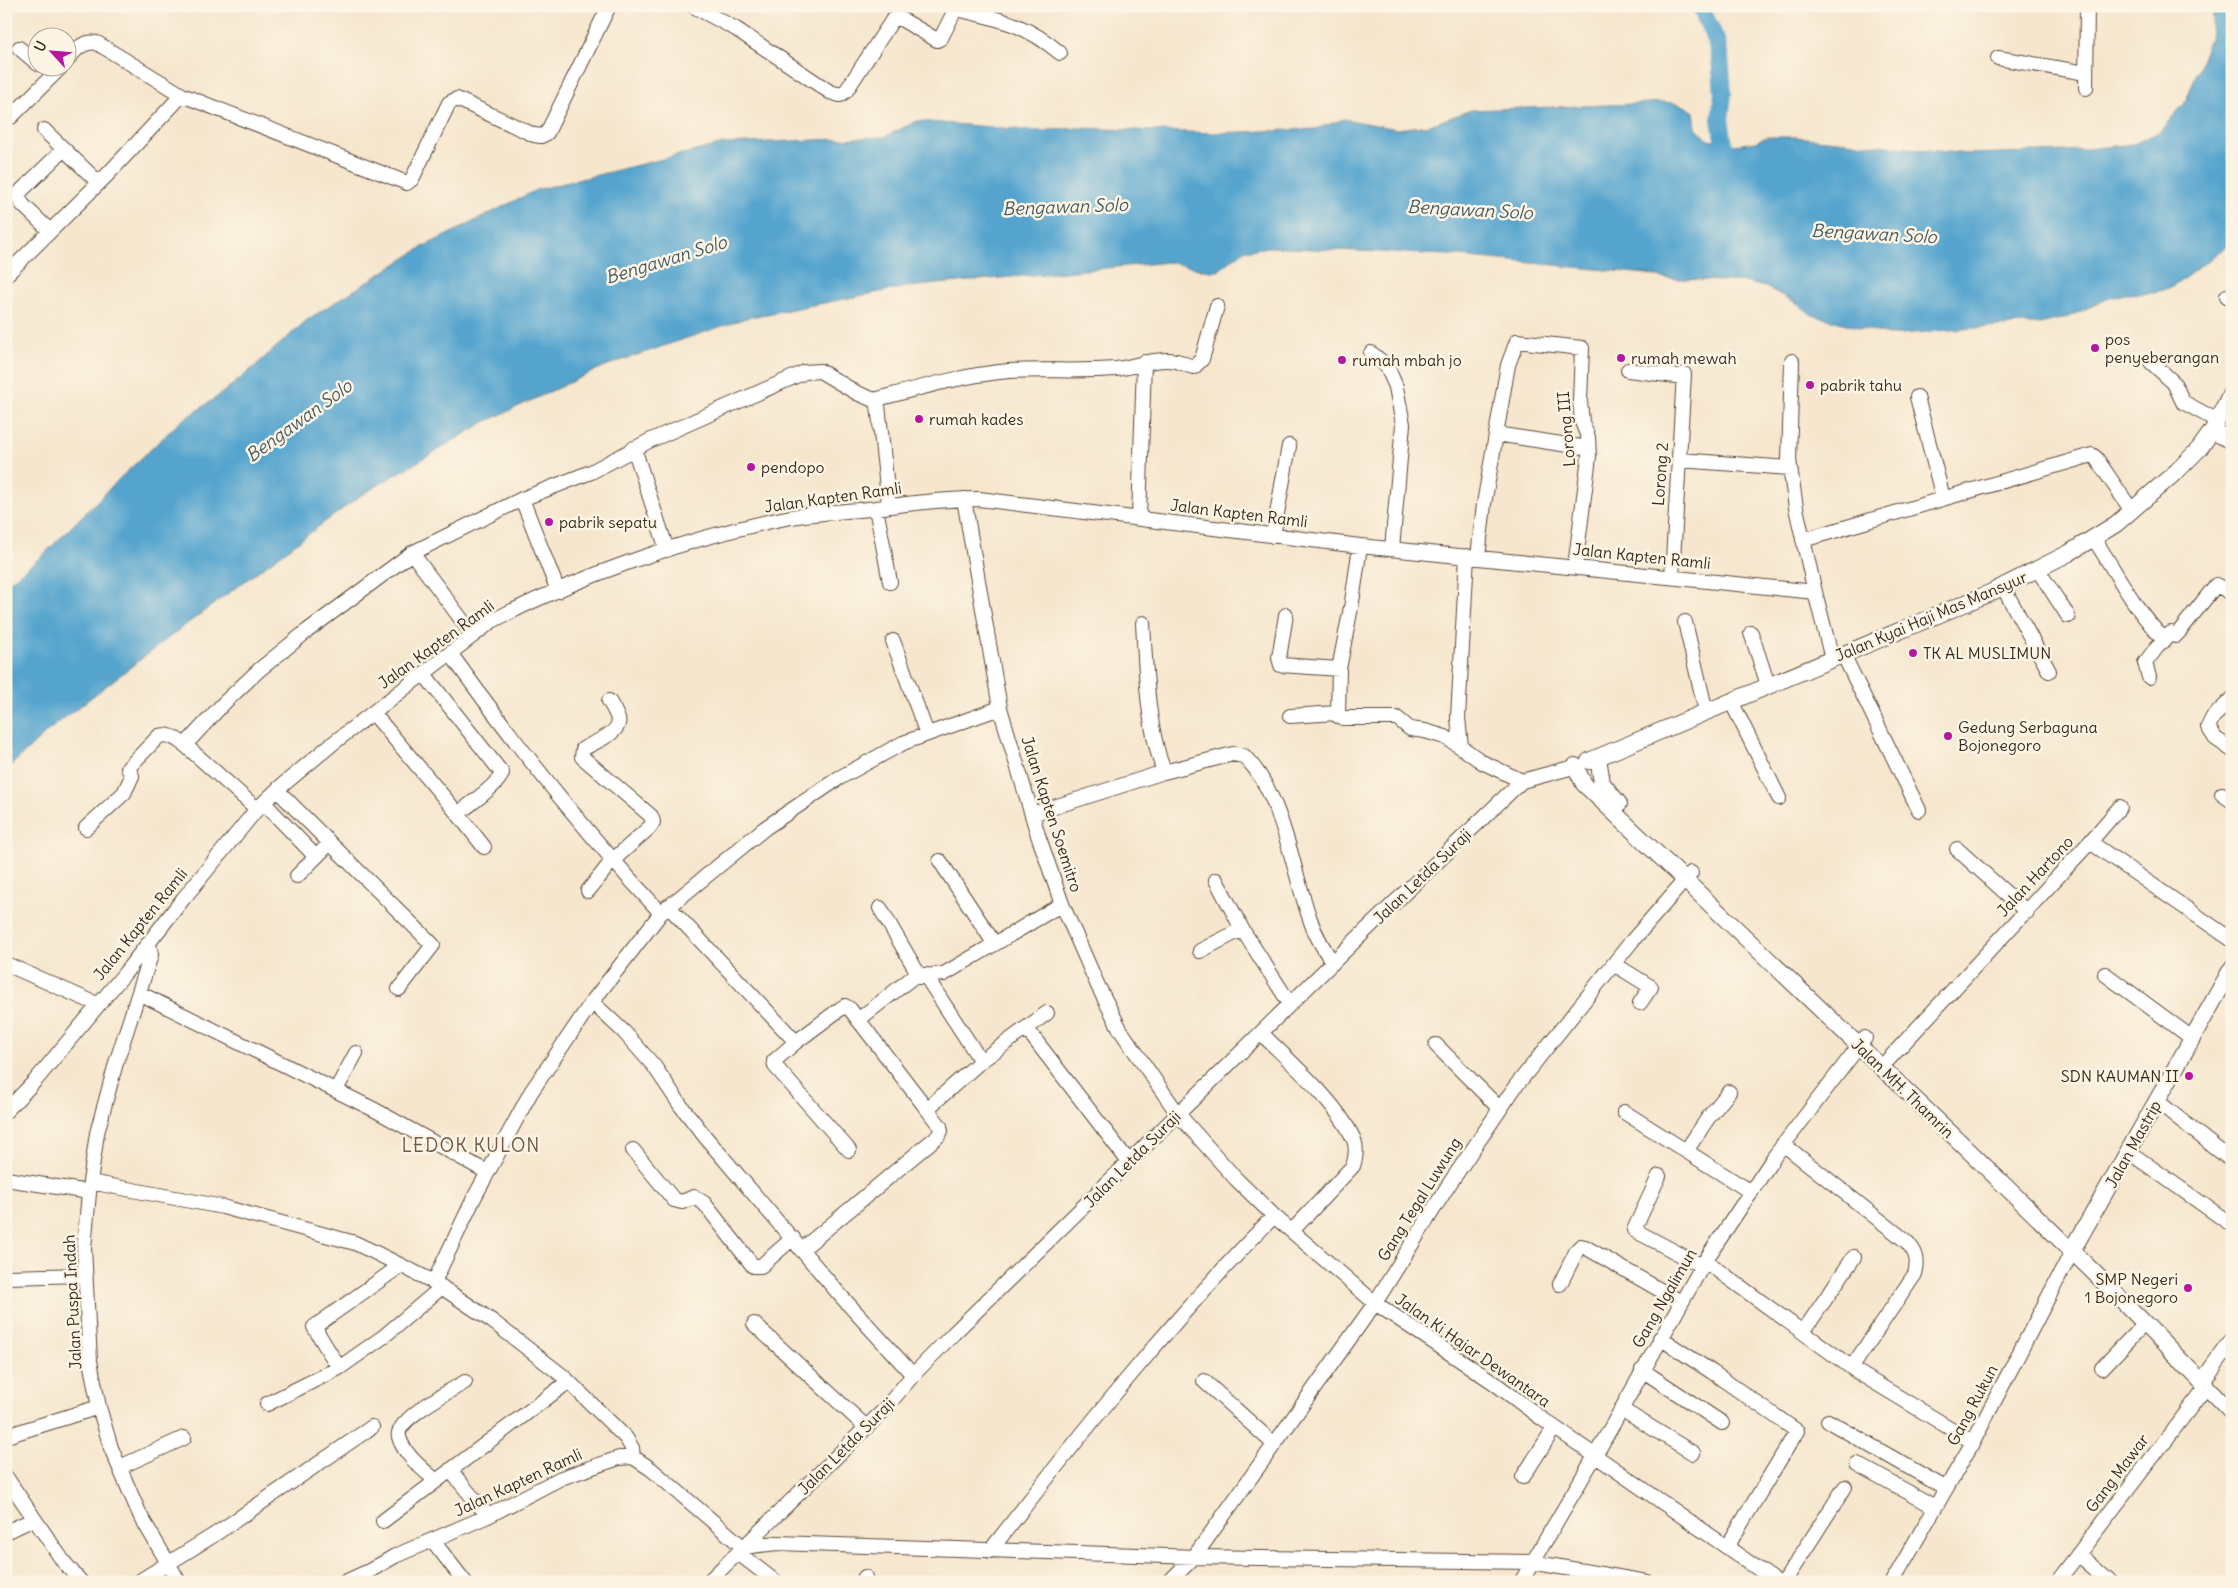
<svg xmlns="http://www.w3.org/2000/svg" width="2238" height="1588" font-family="Delius,sans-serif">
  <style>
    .water { fill: #54a4ce; stroke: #486776 }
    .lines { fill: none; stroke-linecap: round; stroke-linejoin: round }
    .river { stroke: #54a4ce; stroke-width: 18 }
    .minor-casing { stroke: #574638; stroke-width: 16 }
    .major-casing { stroke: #574638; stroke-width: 18 }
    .minor { stroke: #fff; stroke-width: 14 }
    .major { stroke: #fff; stroke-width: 16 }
    .poi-dot { fill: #b5179e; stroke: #fcf5e5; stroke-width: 2 }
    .labels { text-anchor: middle; stroke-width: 5; stroke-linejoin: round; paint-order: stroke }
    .poi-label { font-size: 16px; fill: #3b2a1e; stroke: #fcf5e5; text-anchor: start }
    .street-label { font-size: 16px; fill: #3b2a1e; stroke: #fcf5e5 }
    .water-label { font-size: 18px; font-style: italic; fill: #455b64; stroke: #fcf5e5 }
    .quarter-label { font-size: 19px; letter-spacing: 1px; fill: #755849; stroke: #fcf5e5 }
  </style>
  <rect width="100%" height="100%" fill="#fcf5e5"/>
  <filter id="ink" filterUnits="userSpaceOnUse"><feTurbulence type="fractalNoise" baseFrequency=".02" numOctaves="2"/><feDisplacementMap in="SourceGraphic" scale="10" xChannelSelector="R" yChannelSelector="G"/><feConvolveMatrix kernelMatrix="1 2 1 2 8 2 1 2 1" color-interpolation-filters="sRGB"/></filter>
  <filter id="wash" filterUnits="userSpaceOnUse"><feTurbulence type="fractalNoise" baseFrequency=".0096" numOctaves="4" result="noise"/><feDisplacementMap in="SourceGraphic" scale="20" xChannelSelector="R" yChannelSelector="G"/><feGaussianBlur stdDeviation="1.12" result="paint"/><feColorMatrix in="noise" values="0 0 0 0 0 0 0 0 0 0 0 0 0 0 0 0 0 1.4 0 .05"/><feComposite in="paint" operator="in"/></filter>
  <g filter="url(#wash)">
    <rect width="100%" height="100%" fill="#f6e6cd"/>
    <path class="water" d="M 2214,6 L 2232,6 L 2232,242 L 2174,286 L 2154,293 L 2125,294 L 2107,299 L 2068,317 L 2040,324 L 2024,324 L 1889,335 L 1812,315 L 1797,303 L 1766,287 L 1743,282 L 1662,278 L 1647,274 L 1449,255 L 1268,247 L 1243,251 L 1218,271 L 1210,271 L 1169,262 L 906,287 L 746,318 L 605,366 L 483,423 L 360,496 L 180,629 L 49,730 L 6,770 L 6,584 L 40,558 L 120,478 L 180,422 L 217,397 L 246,374 L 307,320 L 421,248 L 536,190 L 724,144 L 884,137 L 917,121 L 1038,131 L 1078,128 L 1213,133 L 1316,129 L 1344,119 L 1397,129 L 1430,125 L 1471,110 L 1636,104 C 1656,102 1678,99 1694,112 L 1696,127 L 1708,140 L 1734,145 L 1755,142 L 1767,137 L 1796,137 L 1968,154 L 2067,151 L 2134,144 L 2159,132 L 2185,103 L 2210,38 Z"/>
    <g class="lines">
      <path class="river" d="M 1700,6 L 1716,40 L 1720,58 L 1723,93 L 1720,119 L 1727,166"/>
    </g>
  </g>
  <g filter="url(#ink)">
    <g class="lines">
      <defs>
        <path id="minor" d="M 693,6 L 736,29 L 830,92 L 840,95 L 846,91 L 893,19 L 901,19 L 937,40 L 941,38 L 955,10 L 957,9 C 1000,19 1026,24 1060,53
          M 19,48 L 38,64
          M 1998,58 L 2086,73
          M 68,59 C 75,50 84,40 97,43 L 182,95
          M 2086,88 L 2087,6
          M 11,117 L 60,68
          M 44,130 L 99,183
          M 50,231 L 23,205 L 18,197 L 21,191 L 63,150
          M 6,275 L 108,174 L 182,95 L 407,183 L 412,179 L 449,103 L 457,99 L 534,135 L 541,136 L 547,133 L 609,6
          M 2227,296 L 2232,298
          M 1371,353 L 1387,366 L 1396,387 L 1403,424 L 1392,549
          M 1792,361 L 1789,460 L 1796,508 L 1815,592
          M 2151,362 L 2174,383 L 2183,402 L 2218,421
          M 1628,370 L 1684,377
          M 1917,397 L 1943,498
          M 874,400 C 919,388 963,375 1009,371 C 1044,369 1080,372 1116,369 C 1135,367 1156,357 1176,361 C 1182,362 1187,366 1194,367 L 1202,359 L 1217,306
          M 1496,434 L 1588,448
          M 634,448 L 667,550
          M 1679,460 L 1790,468
          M 522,499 L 558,591
          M 964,499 L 1000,708 L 1038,835 L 1062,904 L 1098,986 L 1121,1031 L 1178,1114 L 1236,1179 L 1274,1216 L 1375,1303 L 1493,1382 L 1541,1418 L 1777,1582
          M 876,508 L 890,582
          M 1139,519 L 1144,362
          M 1273,536 L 1289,446
          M 2094,539 C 2117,573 2135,611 2164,639
          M 1803,540 L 2092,455 L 2096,458 L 2132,511
          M 1360,546 L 1352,602 L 1339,669 L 1338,716 L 1343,718 L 1397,718 L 1410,729 L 1425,731 L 1445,737 L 1461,747
          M 412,553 L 473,635
          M 1467,556 L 1458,718 L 1461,747 L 1482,762 L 1522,781
          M 1478,557 L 1484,504 L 1508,365 L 1517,341 L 1582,348 L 1580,401 L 1582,422 L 1588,437 L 1589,457 L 1575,567
          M 2038,570 L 2068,616
          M 1672,577 L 1684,374
          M 2003,587 L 2049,671
          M 1286,615 L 1279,658 L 1281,665 L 1339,669
          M 1685,622 L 1706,712
          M 1143,623 C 1146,674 1147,725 1164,772
          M 1751,633 L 1768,685
          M 893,641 L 927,734
          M 450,653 C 515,744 584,831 661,913
          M 1843,654 L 1919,810
          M 424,674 L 502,773 C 499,785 468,805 458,814 L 484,847
          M 2149,677 L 2145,663 L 2157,647 L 2171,633 L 2175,636 L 2179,632 L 2216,585 L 2232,593
          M 2232,699 L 2213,717 L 2208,727 L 2215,738 L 2232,750
          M 1731,701 L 1779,798
          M 373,713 L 458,814
          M 1290,716 L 1337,713
          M 185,745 L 224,703 L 259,670 L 307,631 L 412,553 L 522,499 L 591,472 L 649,441 L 805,372 L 820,371 L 857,393 L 874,400 L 878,405 L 889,506
          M 2222,794 L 2232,801
          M 264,803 L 316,857 L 330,843 L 277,790
          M 1032,814 L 1164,772 L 1233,754 L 1244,756 C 1283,794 1292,869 1310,919 C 1315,935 1323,948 1333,963
          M 86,828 L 124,793 L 132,776 L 128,768 L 159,736 C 170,733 176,739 185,745 L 257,809
          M 2090,842 L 2120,807
          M 330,843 L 433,945 L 399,989
          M 1957,849 L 2027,912
          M 940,861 L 994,943
          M 297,876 L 316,857
          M 1216,880 L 1242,929
          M 588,891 L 612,861 L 650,827 L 653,822 L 651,816 L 582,757 L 583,749 C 592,743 622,733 618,719 C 616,713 612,706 609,701
          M 668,906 L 796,1042 L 840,1009 L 845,1006 L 850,1009 L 927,1109
          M 880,908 L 919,975
          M 149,942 L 151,955 L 116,1063 L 97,1133 L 90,1182 L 223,1207 L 355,1243 L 374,1252 L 434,1282 L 492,1321 L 563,1376 L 626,1438 L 632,1448 L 633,1457
          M 1200,951 L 1242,929 L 1290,1004
          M 6,964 L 97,1004
          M 1614,964 L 1651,987 L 1640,1003
          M 2105,974 L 2192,1038
          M 925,975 L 981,1061
          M 139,993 L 375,1110 L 487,1172
          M 592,1002 L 624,1032 L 654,1066 L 681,1106 L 707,1139 L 840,1295 L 913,1375
          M 858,1020 L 913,977 L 944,974 L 1062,904
          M 1026,1028 L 1129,1162
          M 1261,1033 C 1290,1062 1337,1102 1354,1140 C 1357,1148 1356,1157 1353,1166 L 1292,1231
          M 796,1042 L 774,1061 L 775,1066 L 849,1150
          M 1436,1045 L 1500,1109
          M 1888,1060 L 2090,842 L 2232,940
          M 336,1090 L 356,1053
          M 2157,1101 L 2232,1161
          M 6,1111 L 35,1081 L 125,973 L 183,899 L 257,809 L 279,788 L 332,744 L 492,621 C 582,575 687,538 786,518 C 816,512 847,512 877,508 C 911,503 945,499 979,499 L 1360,546 L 1815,592 L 1832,659
          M 1624,1112 L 1751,1192
          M 1783,1144 L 1906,1241 C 1916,1252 1919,1259 1915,1274 L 1852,1367
          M 633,1150 L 674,1200 L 682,1202 L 694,1197 L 704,1203 L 753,1266 L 761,1266 L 793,1238
          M 1686,1151 L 1708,1118 L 1729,1092
          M 2129,1152 L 2232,1225
          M 1659,1176 L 1634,1230 L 1702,1266
          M 6,1179 L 89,1192
          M 90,1182 L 84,1248 L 90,1361 L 99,1407 L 111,1448 L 140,1515 L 179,1582
          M 801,1250 L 938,1136 L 941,1131 L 940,1126 L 927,1109 L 981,1061 L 1047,1013
          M 1705,1261 L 1859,1373 L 1973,1442
          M 6,1277 L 86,1275
          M 434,1282 L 474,1198 L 531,1092 L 592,1002 L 661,913 L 765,828 L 839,778 L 903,743 L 1000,708
          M 1560,1284 L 1577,1250 L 1581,1246 L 1585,1247 L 1681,1302
          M 754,1324 L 866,1427
          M 1803,1332 L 1854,1257
          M 1660,1338 L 1712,1372 L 1797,1431 L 1727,1547
          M 339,1368 L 314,1327 L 400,1266
          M 2102,1368 L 2144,1324
          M 1642,1370 L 1722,1423
          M 1204,1381 L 1274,1444
          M 267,1404 L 339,1368 L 383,1337 L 442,1287
          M 1621,1409 L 1693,1453
          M 1828,1421 L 1945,1488
          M 6,1436 L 99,1407
          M 1857,1464 L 1935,1507
          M 120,1467 L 184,1438
          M 450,1470 L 488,1516
          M 6,1477 L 63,1561 L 81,1582
          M 1523,1477 L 1554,1428
          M 436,1481 C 423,1469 404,1455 399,1437 C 394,1420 452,1390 465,1382
          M 383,1521 L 568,1382
          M 6,1532 L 34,1519
          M 433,1541 L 465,1582
          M 990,1551 C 1080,1435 1171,1320 1274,1216
          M 738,1553 L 776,1582
          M 2078,1554 L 2110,1582
          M 138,1582 L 214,1535 L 372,1427
          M 345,1582 L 371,1570 L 395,1556 L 488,1516 L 561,1478 L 619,1458 L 633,1457 L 651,1469 L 743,1547 L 777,1543 L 1197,1557 L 1531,1562 L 1647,1582
          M 708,1582 L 883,1411 L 913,1375 L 954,1333 L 1366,930 L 1506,796 L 1522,781 L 1570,768
          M 862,1582 L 865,1577
          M 1169,1582 L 1194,1557 L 1375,1303 L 1448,1186 L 1515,1087 L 1632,941 L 1691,873
          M 1521,1582 L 1595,1456 L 1705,1261 L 1774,1157 L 1865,1038
          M 1784,1582 L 1845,1487
          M 1892,1582 L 1973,1442 L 2077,1242
          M 2057,1582 L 2206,1387"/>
        <path id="major" d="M 2212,431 L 2232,441
          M 1598,758 L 1602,783 L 1619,804
          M 1589,761 L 1990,593 L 2069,553 L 2116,524 L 2177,471 L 2199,449 L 2212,431 L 2232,391
          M 1575,766 L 1584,784 L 1962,1144 L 2116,1294 L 2232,1413
          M 2077,1242 L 2232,968
          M 2207,1375 L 2232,1340"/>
      </defs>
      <use href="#minor" class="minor-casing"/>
      <use href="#major" class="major-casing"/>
      <use href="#minor" class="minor"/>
      <use href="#major" class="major"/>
    </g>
  </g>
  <g class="poi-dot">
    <circle cx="2095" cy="348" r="5"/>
    <circle cx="1621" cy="358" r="5"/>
    <circle cx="1342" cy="360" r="5"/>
    <circle cx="1810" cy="385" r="5"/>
    <circle cx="919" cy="419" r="5"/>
    <circle cx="751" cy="467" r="5"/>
    <circle cx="549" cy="522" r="5"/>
    <circle cx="1913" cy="653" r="5"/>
    <circle cx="1948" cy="736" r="5"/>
    <circle cx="2189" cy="1076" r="5"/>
    <circle cx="2188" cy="1288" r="5"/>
  </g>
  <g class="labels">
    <g class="poi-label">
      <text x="2105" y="345">pos<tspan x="2105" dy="18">penyeberangan</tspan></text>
      <text x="1631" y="364">rumah mewah</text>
      <text x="1352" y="366">rumah mbah jo</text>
      <text x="1820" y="391">pabrik tahu</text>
      <text x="929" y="425">rumah kades</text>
      <text x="761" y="473">pendopo</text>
      <text x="559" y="528">pabrik sepatu</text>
      <text x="1923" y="659">TK AL MUSLIMUN</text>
      <text x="1958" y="733">Gedung Serbaguna<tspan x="1958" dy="18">Bojonegoro</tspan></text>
      <text x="2179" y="1082" text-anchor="end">SDN KAUMAN II</text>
      <text x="2178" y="1285" text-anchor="end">SMP Negeri<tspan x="2178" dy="18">1 Bojonegoro</tspan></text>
    </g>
    <g class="street-label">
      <text transform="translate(1566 429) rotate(-95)" y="6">Lorong III</text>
      <text transform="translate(1660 474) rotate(-86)" y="6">Lorong 2</text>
      <text transform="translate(833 497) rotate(-8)" y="6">Jalan Kapten Ramli</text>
      <text transform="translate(1239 513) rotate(7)" y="6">Jalan Kapten Ramli</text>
      <text transform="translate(1642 556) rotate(6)" y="6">Jalan Kapten Ramli</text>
      <text transform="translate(1931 616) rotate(-23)" y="6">Jalan Kyai Haji Mas Mansyur</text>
      <text transform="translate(436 644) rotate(-36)" y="6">Jalan Kapten Ramli</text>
      <text transform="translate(1052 814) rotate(72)" y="6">Jalan Kapten Soemitro</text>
      <text transform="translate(1422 876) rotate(-44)" y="6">Jalan Letda Suraji</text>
      <text transform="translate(2035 876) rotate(-47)" y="6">Jalan Hartono</text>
      <text transform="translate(140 924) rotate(-51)" y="6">Jalan Kapten Ramli</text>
      <text transform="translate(1903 1088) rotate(44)" y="6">Jalan MH. Thamrin</text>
      <text transform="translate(2133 1144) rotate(-61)" y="6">Jalan Mastrip</text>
      <text transform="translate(1132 1159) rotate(-45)" y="6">Jalan Letda Suraji</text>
      <text transform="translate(1419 1199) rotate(-58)" y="6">Gang Tegal Luwung</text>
      <text transform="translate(1664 1298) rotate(-60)" y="6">Gang Ngalimun</text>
      <text transform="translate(72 1302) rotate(-93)" y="6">Jalan Puspa Indah</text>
      <text transform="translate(1473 1350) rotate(35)" y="6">Jalan Ki Hajar Dewantara</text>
      <text transform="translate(1972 1405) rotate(-62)" y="6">Gang Rukun</text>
      <text transform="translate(846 1446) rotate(-45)" y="6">Jalan Letda Suraji</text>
      <text transform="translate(2117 1473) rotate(-53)" y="6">Gang Mawar</text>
      <text transform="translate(518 1482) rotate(-25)" y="6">Jalan Kapten Ramli</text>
    </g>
    <g class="water-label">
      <text transform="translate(1065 207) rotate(-2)" y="6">Bengawan Solo</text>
      <text transform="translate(1470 210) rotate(3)" y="6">Bengawan Solo</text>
      <text transform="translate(1874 234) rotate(3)" y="6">Bengawan Solo</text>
      <text transform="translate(666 260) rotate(-17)" y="6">Bengawan Solo</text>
      <text transform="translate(299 421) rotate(-36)" y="6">Bengawan Solo</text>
    </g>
    <g class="quarter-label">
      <text x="471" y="1152">LEDOK KULON</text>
    </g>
  </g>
  <rect width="2238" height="1588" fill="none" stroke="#fcf5e5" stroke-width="25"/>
  <g transform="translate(52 52) rotate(296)"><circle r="24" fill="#fcf5e5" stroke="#afa495"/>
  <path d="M0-4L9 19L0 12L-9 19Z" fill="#b5179e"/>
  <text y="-8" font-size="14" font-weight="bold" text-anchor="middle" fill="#3b2a1e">U</text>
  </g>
</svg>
